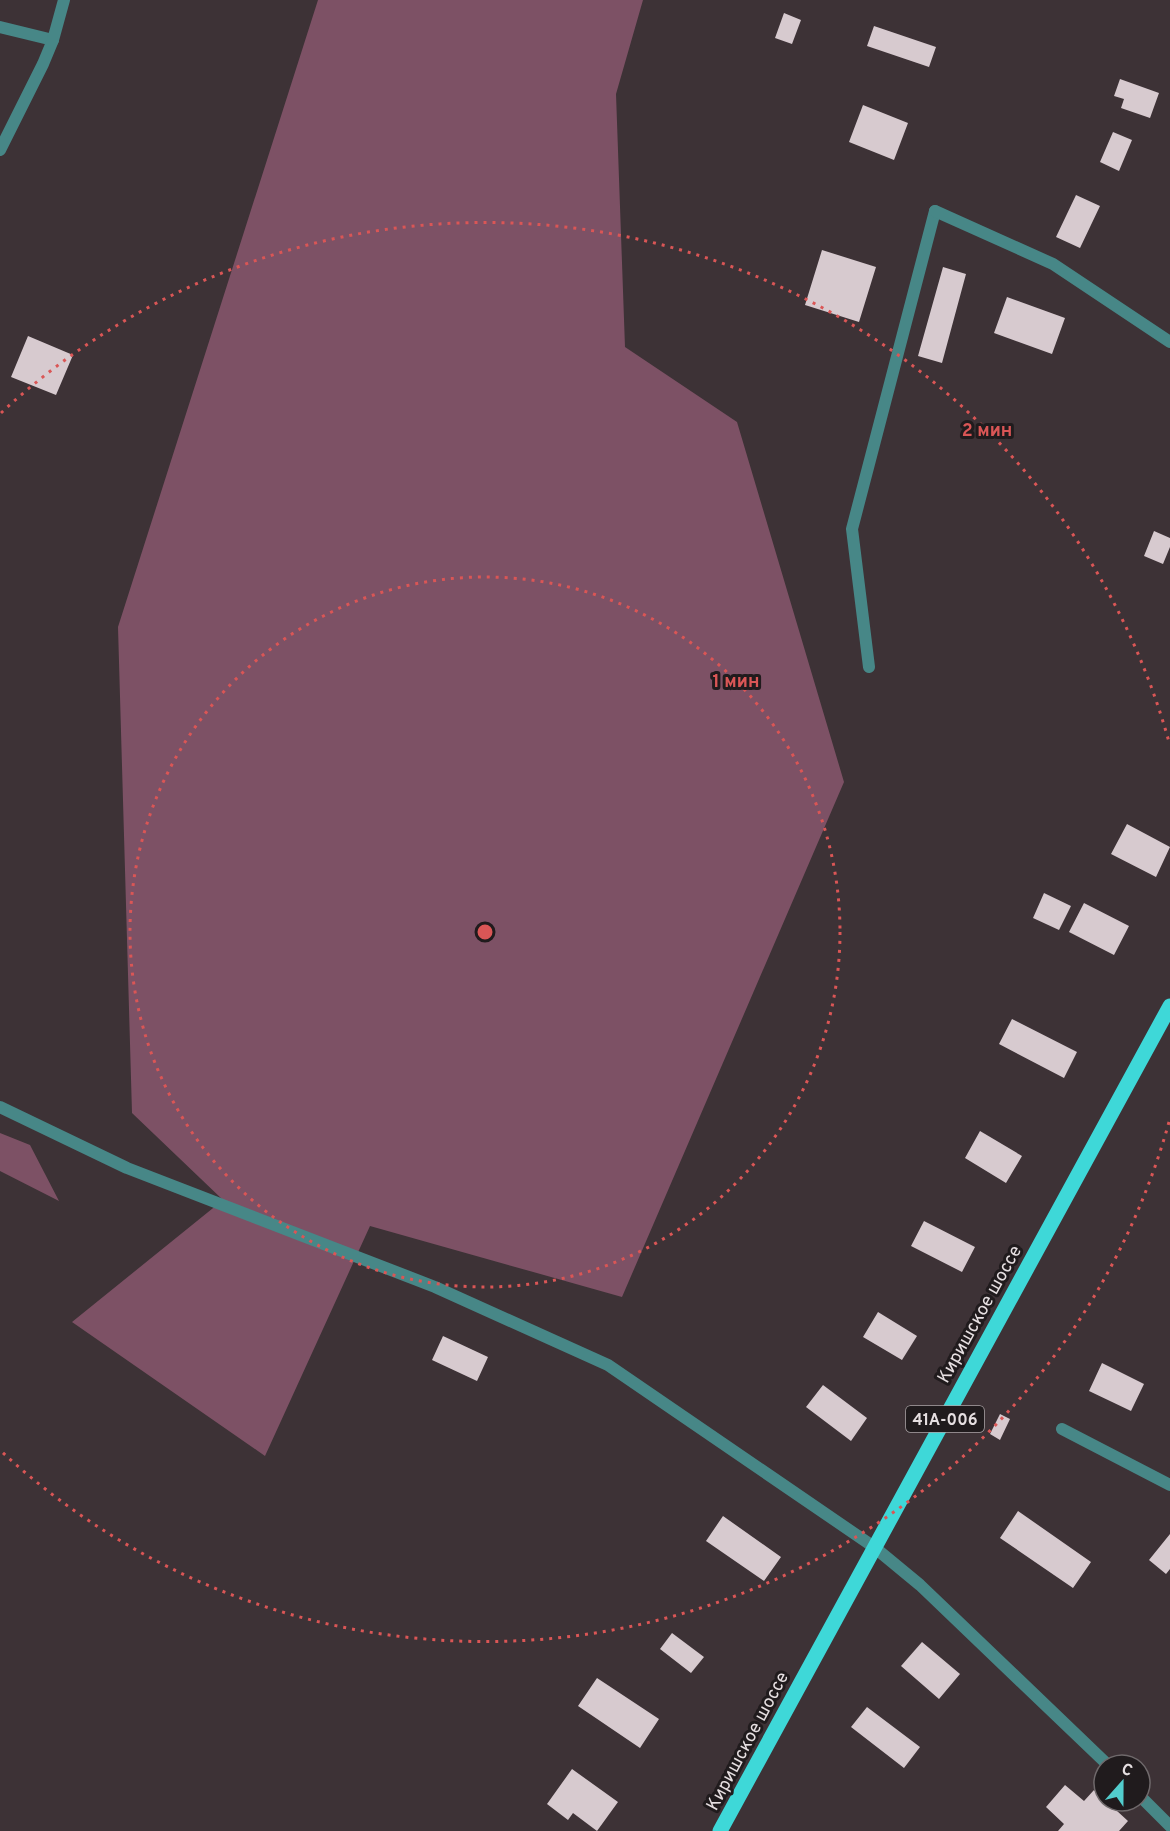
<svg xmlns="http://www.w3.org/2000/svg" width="1170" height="1831" font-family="Overpass,sans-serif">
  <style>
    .green { fill: #7d5165 }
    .building { fill: #d7cacf }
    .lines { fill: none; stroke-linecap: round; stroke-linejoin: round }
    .service { stroke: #478787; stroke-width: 12 }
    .minor { stroke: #478787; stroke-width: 12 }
    .primary { stroke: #3ed8d8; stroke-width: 15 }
    .ring { fill: none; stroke: #da5656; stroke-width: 3; stroke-dasharray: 3 6 }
    .labels { text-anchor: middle; stroke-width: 6; stroke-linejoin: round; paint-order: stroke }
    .shield { fill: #201b1d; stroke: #aba4a6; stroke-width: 1.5 }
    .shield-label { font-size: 16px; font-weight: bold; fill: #e6dfe1 }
    .street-label { font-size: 18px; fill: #e6dfe1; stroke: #201b1d }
    .centre { fill: #da5656; stroke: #201b1d; stroke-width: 3 }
    .ring-label { font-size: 18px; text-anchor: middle; font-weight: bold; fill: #da5656; stroke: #201b1d; stroke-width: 6; stroke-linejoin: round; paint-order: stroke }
  </style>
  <rect width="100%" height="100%" fill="#3d3236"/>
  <path class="green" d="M 318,0 L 643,0 L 616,94 L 625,347 L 737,422 L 844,782 L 622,1297 L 370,1226 L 265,1456 L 72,1322 L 223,1200 L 132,1113 L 118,627 Z
    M 0,1133 L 30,1145 L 59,1201 L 0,1171 Z"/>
  <path class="building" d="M 784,13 L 801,20 L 792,44 L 775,38 Z
    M 874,26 L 936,47 L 929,67 L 867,46 Z
    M 1120,79 L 1159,93 L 1150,118 L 1121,108 L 1124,99 L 1114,96 Z
    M 863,105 L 908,123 L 894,160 L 849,142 Z
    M 1113,132 L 1132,140 L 1119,171 L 1100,162 Z
    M 1076,195 L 1100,206 L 1080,248 L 1056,237 Z
    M 822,250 L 876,267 L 859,322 L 805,305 Z
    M 943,267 L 966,274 L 942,363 L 918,356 Z
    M 1007,297 L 1065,318 L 1052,354 L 994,333 Z
    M 28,336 L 73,355 L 56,395 L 11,377 Z
    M 1154,531 L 1170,538 L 1170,547 L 1163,564 L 1144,556 Z
    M 1127,824 L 1170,847 L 1156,877 L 1111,854 Z
    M 1044,893 L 1071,906 L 1059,930 L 1033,918 Z
    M 1084,903 L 1129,926 L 1114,955 L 1069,932 Z
    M 1012,1019 L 1077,1052 L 1064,1078 L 999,1044 Z
    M 980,1131 L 1022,1156 L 1006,1183 L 965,1158 Z
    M 924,1221 L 975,1247 L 962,1272 L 911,1246 Z
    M 878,1312 L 917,1336 L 902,1360 L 863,1337 Z
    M 443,1336 L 488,1357 L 477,1381 L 432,1360 Z
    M 1102,1363 L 1144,1384 L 1131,1411 L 1089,1391 Z
    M 823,1385 L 867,1418 L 851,1441 L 806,1407 Z
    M 1000,1414 L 1010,1419 L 1000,1440 L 990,1434 Z
    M 1018,1511 L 1091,1562 L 1073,1588 L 1000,1538 Z
    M 723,1516 L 781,1557 L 764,1581 L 706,1541 Z
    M 1170,1534 L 1170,1569 L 1166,1574 L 1149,1560 Z
    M 672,1633 L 704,1657 L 691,1673 L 660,1649 Z
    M 922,1642 L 960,1674 L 939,1699 L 901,1666 Z
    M 597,1678 L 659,1719 L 640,1748 L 578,1706 Z
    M 867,1707 L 920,1747 L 904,1768 L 851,1727 Z
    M 572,1769 L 618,1802 L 597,1831 L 573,1813 L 568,1820 L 547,1804 Z
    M 1065,1785 L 1084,1801 L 1094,1790 L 1128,1821 L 1119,1831 L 1058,1831 L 1064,1824 L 1046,1807 Z"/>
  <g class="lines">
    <path class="service" d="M 0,27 L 53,40
      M 869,667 L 852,529 L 935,211
      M 1062,1429 L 1170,1485"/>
    <path class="minor" d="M 0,150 L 43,64 L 53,40 L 64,0
      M 935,211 L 1053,264 L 1170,342
      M 0,1107 L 127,1168 L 435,1287 L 608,1365 L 874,1547 L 920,1585 L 1108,1765
      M 1140,1796 L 1170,1826"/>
    <path class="primary" d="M 720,1831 L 1170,1006"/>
  </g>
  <g class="ring">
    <circle cx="485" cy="932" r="355"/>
    <path d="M1169 1122A710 710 0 0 1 1 1451M1 413A710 710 0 0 1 1169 742"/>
  </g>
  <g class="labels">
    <rect class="shield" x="906" y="1406" width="78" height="26" rx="4.5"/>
    <g class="shield-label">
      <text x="945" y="1425">41А-006</text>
    </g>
    <g class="street-label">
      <text transform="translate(979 1314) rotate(-61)" y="6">Киришское шоссе</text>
      <text transform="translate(747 1741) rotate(-62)" y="6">Киришское шоссе</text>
    </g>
  </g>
  <circle cx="485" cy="932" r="9" class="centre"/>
  <g class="ring-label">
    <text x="987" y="436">2 мин</text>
    <text x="736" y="687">1 мин</text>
  </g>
  <g transform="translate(1122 1783) rotate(21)"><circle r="28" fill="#201b1d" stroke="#6f696b" stroke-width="1.5"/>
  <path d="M0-4.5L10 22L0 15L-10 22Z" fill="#52cdcd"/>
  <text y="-9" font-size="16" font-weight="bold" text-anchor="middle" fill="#e6dfe1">С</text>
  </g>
</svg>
